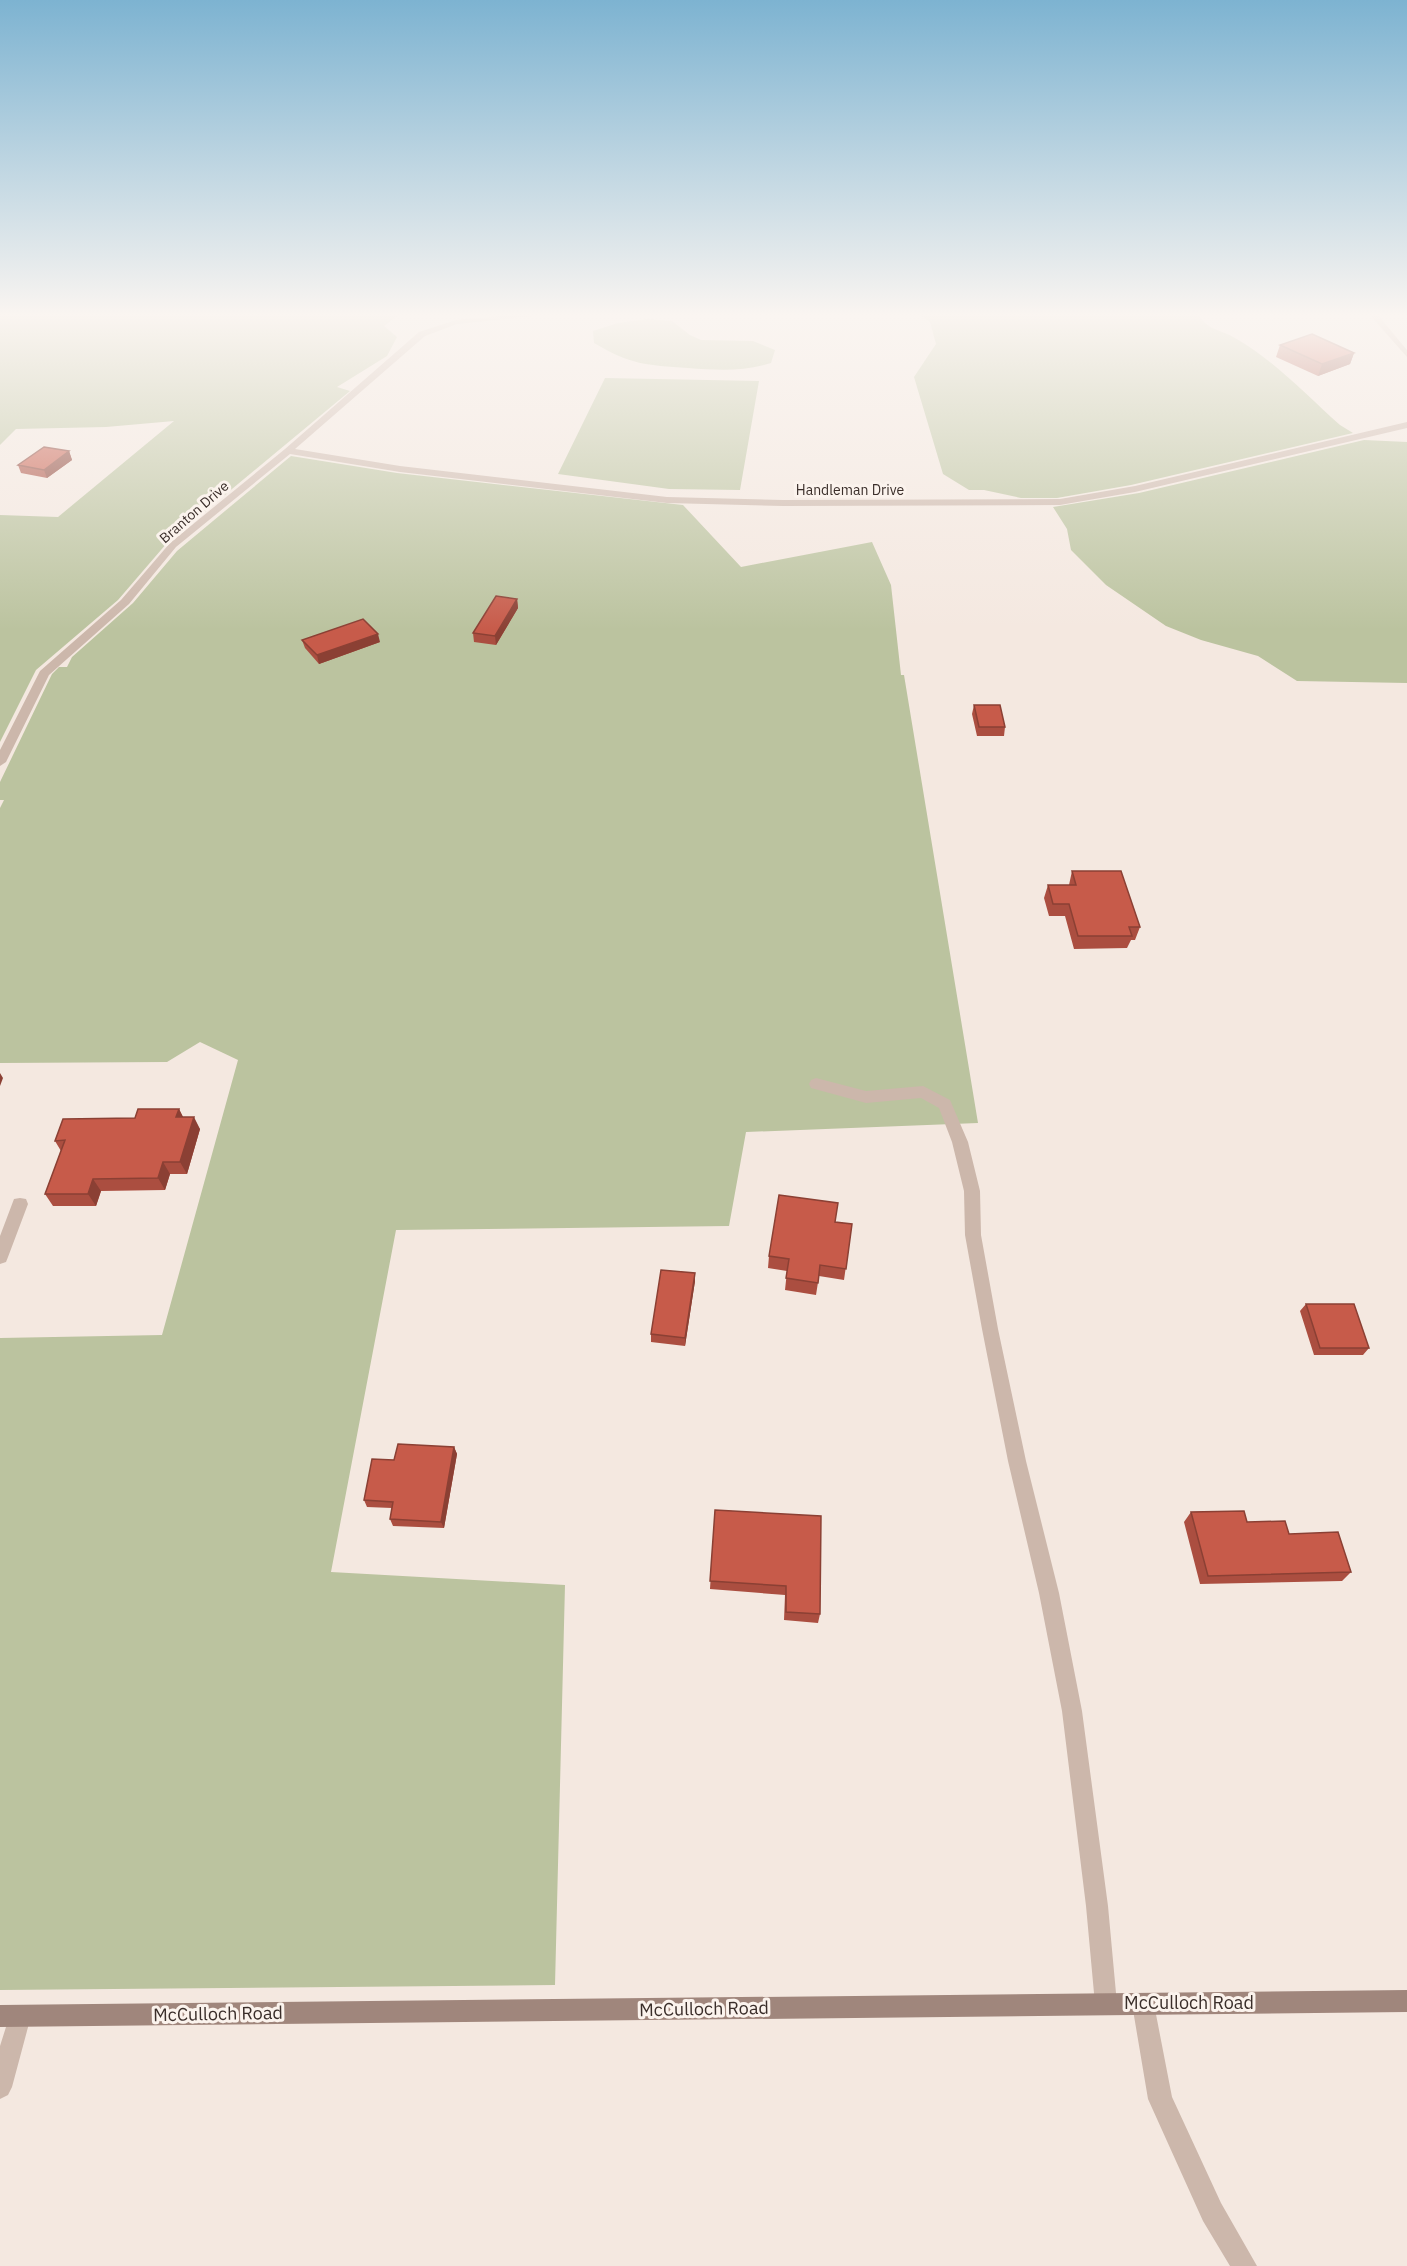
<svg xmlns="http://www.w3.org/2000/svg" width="1407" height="2266" font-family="'IBM Plex Sans',sans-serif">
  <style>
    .green { fill: #bbc39f }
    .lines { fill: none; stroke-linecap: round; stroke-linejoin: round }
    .lane { fill: #ccb7ab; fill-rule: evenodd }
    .street { fill: #ccb7ab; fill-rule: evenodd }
    .secondary { fill: #a0867c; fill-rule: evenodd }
    .wall { fill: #ab4e40 }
    .shaded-wall { fill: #8b4034 }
    .building { fill: #c75b4a; stroke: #8b4034; stroke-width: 1.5 }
    .labels { text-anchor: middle; stroke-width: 6; stroke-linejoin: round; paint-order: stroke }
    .far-street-label { font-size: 14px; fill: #3a2e2a; stroke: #fbf3ed }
    .near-street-label { font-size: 18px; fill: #3a2e2a; stroke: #fbf3ed }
  </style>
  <rect width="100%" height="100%" fill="#f4e8e0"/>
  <path class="green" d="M 0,313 L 401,313 L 384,326 L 397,337 L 387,356 L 337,387 L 350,391 L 167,543 L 118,600 L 36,670 L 0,742 L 0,515 L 58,517 L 174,421 L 106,427 L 16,429 L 0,445 Z
    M 917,313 L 1197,313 C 1208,331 1218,328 1235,338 C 1274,360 1306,395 1340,425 L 1353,433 L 1131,485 L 1057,498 L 1021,498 L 984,490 L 969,490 L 943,474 L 914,377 L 936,344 L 930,322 Z
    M 648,319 L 672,321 L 690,335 L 701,340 L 753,341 L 775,350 L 771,363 C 742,372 717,370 688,368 C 646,365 631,365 594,343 L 593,331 L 618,323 Z
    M 605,378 L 759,381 L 740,490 L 669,489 L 558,474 Z
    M 1364,440 L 1407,442 L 1407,683 L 1297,681 L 1258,656 L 1201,640 L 1166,626 L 1106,585 L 1071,550 L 1067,529 L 1053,507 L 1139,493 Z
    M 291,456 L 397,473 L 683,505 L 741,567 L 872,542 L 891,585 L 901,675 L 904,675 L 978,1123 L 746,1132 L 729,1226 L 396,1230 L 331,1572 L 565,1585 L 555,1985 L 0,1990 L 0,1338 L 162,1335 L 238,1060 L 200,1042 L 167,1062 L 0,1063 L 0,808 L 4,800 L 0,800 L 0,782 L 52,674 L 59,667 L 67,667 L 72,657 L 133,603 L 177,551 Z"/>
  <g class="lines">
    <path class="lane" d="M 816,1078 L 866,1091 L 923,1086 L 950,1100 L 968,1142 L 980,1191 L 981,1235 L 998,1329 L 1026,1461 L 1059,1593 L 1082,1711 L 1108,1906 L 1117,2004 L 1114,2012 L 1106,2015 L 1098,2012 L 1095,2004 L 1086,1906 L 1062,1711 L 1039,1593 L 1008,1461 L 982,1329 L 965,1235 L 964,1191 L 952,1142 L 939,1108 L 921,1098 L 866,1103 L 811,1088 L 809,1084 L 811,1080 Z
      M 1143,1993 L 1151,1996 L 1154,2004 L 1172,2097 L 1221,2203 L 1257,2266 L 1230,2266 L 1203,2221 L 1148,2099 L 1132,2004 L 1135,1996 Z"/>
    <path class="street" d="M 534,313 L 561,313 L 457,324 L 425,336 L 295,449 L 400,466 L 667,497 L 783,500 L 1060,499 L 1135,486 L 1407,422 L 1407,428 L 1135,492 L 1060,505 L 783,506 L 667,503 L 400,472 L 290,454 L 176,547 L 129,604 L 49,675 L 6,762 L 0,766 L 0,750 L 40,671 L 121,600 L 170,543 L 285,449 L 419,332 L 456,320 Z
      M 1368,313 L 1376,313 L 1407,350 L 1407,357 Z
      M 20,1198 L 26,1199 L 28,1204 L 8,1257 L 6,1262 L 0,1264 L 0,1236 L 14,1199 Z
      M 20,2005 L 28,2008 L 31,2016 L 12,2087 L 8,2095 L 0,2099 L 0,2046 L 12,2008 Z"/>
    <path class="secondary" d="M 1407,1990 L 1407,2012 L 0,2027 L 0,2005 Z"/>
  </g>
  <path class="wall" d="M 1280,345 L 1354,353 L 1350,364 L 1318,376 L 1276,357 Z
    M 69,451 L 72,460 L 47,478 L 21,473 L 18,465 Z
    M 517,599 L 518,608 L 496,645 L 474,642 L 473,633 Z
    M 302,640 L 380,642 L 319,664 L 305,648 Z
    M 974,705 L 1005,727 L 1004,736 L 977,736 L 972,714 Z
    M 1072,871 L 1140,927 L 1135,940 L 1131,940 L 1127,948 L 1074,949 L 1065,916 L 1049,916 L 1044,898 L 1048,885 L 1069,885 Z
    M 179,1109 L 183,1117 L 200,1129 L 187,1174 L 170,1174 L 165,1190 L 101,1191 L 96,1206 L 53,1206 L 45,1194 L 61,1151 L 55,1141 Z
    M 835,1222 L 852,1224 L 844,1280 L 819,1276 L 816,1295 L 785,1290 L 787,1271 L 768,1268 L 769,1256 Z
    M 695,1273 L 695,1281 L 685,1346 L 651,1342 L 651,1334 Z
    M 1306,1304 L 1369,1348 L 1363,1355 L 1314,1355 L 1300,1311 Z
    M 454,1447 L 457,1454 L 444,1528 L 393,1526 L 390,1519 L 392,1508 L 367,1507 L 364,1500 L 394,1460 Z
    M 715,1510 L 820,1614 L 818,1623 L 784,1620 L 785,1595 L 710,1589 Z
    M 1191,1512 L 1247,1522 L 1289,1534 L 1351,1572 L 1342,1581 L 1200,1584 L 1184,1522 Z"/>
  <path class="shaded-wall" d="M 1354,353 L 1350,364 L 1318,376 L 1322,364 Z
    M 69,451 L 72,460 L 47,478 L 44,470 Z
    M 517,599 L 518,608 L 496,645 L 495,636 Z
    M 378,634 L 380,642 L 319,664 L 317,655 Z
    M 0,1073 L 3,1078 L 0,1086 Z
    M 179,1109 L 185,1121 L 176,1117 Z
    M 194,1117 L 200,1129 L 187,1174 L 180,1162 Z
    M 163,1162 L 170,1174 L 165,1190 L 158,1178 Z
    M 93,1179 L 101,1191 L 96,1206 L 88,1194 Z
    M 695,1273 L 695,1281 L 685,1346 L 685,1338 Z
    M 454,1447 L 457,1454 L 444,1528 L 441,1522 Z"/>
  <path class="building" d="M 1312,334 L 1354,353 L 1322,364 L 1280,345 Z
    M 44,447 L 69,451 L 44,470 L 18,465 Z
    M 496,596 L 517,599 L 495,636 L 473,633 Z
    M 363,619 L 378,634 L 317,655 L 302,640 Z
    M 974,705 L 1000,705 L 1005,727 L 979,727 Z
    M 1072,871 L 1121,871 L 1140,927 L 1129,927 L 1132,936 L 1078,936 L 1069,904 L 1053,904 L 1048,885 L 1076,885 Z
    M 138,1109 L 179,1109 L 176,1117 L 194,1117 L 180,1162 L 163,1162 L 158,1178 L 93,1179 L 88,1194 L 45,1194 L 65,1140 L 55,1141 L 63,1119 L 135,1118 Z
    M 779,1195 L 838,1203 L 835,1222 L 852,1224 L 846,1269 L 820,1265 L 818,1283 L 786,1278 L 789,1259 L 769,1256 Z
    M 661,1270 L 695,1273 L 685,1338 L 651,1334 Z
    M 1306,1304 L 1354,1304 L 1369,1348 L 1320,1348 Z
    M 398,1444 L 454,1447 L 441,1522 L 390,1519 L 393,1502 L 364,1500 L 372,1459 L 394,1460 Z
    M 715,1510 L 821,1516 L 820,1614 L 786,1612 L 786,1586 L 710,1581 Z
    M 1244,1511 L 1247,1522 L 1285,1521 L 1289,1534 L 1338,1532 L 1351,1572 L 1208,1576 L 1191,1512 Z"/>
  <linearGradient id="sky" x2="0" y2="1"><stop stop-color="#7db3d1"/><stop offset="0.5" stop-color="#faf5f1"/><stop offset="1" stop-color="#faf5f1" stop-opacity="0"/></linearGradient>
  <rect width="1407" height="630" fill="url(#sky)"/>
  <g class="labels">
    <g class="far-street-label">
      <text x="850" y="495">Handleman Drive</text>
      <text transform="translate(194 512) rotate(-41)" y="5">Branton Drive</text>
    </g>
    <g class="near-street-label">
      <text x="1189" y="2009">McCulloch Road</text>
      <text transform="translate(704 2009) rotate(-1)" y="6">McCulloch Road</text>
      <text transform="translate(218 2014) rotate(-1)" y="6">McCulloch Road</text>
    </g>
  </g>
</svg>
